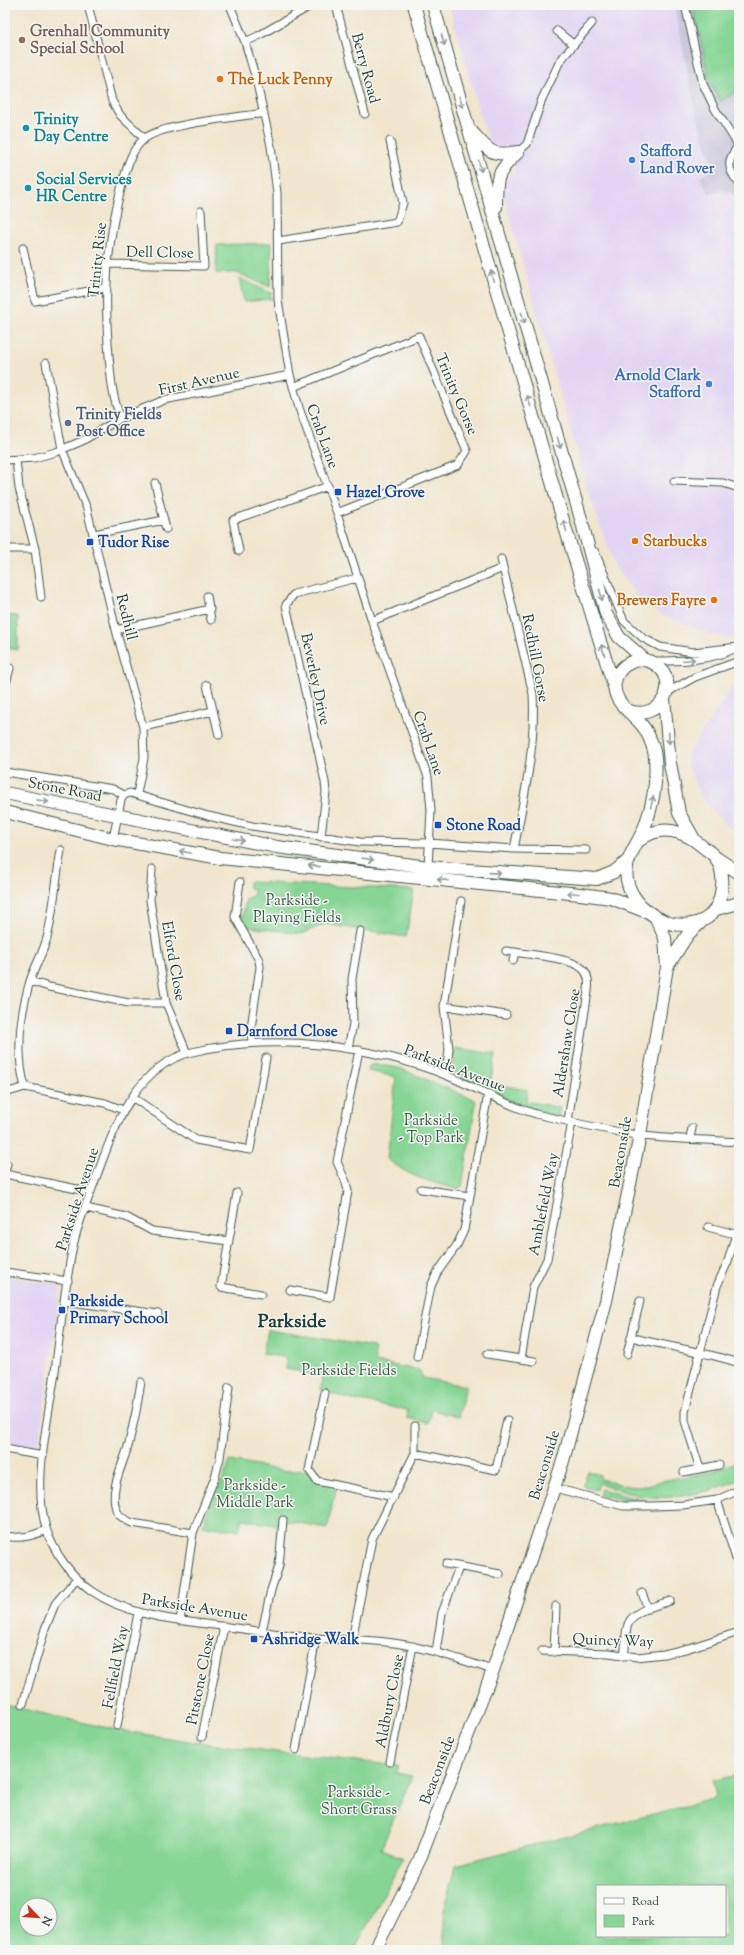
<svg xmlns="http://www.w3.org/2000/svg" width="744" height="1955" font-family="'Sorts Mill Goudy',serif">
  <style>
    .built { fill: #e2d4f3 }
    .industrial { fill: #c5c0da }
    .green { fill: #86d594; stroke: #528964; fill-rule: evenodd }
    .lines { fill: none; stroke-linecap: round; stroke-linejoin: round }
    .minor-casing { stroke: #3e564b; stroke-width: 9 }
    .trunk-casing { stroke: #3e564b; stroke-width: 14 }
    .minor { stroke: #fff; stroke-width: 7 }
    .trunk { stroke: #fff; stroke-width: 12 }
    .oneway { stroke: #8f9e9a }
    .education-dot { fill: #8d6e63; stroke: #f6f6f2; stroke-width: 1.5 }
    .food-dot { fill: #e8710a; stroke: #f6f6f2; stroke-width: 1.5 }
    .culture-dot { fill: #0f9aa8; stroke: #f6f6f2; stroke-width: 1.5 }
    .shop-dot { fill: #3f7fe0; stroke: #f6f6f2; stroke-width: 1.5 }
    .service-dot { fill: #5c6f8a; stroke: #f6f6f2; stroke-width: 1.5 }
    .transit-dot { fill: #1a4fb4; stroke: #f6f6f2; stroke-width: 1.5 }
    .labels { text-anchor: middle; stroke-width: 3; stroke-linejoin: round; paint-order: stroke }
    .education-label { font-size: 15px; font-weight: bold; fill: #785e54; stroke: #f6f6f2; text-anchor: start }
    .street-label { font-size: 15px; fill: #1f3d34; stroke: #f6f6f2 }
    .food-label { font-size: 15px; font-weight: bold; fill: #c56008; stroke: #f6f6f2; text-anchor: start }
    .culture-label { font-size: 15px; font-weight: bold; fill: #0d838f; stroke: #f6f6f2; text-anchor: start }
    .shop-label { font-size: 15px; font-weight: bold; fill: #366cbe; stroke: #f6f6f2; text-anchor: start }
    .service-label { font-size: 15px; font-weight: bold; fill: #4e5e75; stroke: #f6f6f2; text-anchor: start }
    .transit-label { font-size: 15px; font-weight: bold; fill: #164399; stroke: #f6f6f2; text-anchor: start }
    .park-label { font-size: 15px; fill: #345b47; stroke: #f6f6f2 }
    .district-label { font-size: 19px; font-weight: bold; fill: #1f3d34; stroke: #f6f6f2 }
  </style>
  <rect width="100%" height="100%" fill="#f6f6f2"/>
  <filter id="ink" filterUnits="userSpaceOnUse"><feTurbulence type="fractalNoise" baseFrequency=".025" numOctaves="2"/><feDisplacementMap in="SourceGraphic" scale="8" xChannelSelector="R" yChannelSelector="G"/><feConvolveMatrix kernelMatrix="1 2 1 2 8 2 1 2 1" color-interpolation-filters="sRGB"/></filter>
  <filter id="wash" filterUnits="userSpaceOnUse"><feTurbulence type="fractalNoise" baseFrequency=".012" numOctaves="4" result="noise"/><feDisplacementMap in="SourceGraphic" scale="16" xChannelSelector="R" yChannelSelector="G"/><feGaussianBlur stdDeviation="0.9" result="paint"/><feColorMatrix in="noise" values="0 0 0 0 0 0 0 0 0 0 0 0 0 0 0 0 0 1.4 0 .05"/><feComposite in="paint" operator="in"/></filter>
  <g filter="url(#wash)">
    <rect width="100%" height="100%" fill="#f1e5ce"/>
    <path class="built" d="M 449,5 L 674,5 L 696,113 L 713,167 L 723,190 L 731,192 L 739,203 L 739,636 L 731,639 L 712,635 L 662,615 L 641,601 L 615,567 L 585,482 L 505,200 L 503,189 L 508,177 L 515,169 L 506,146 L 498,147 L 490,142 L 482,121 Z
      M 739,677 L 739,835 L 724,823 L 701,797 L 687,765 L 688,753 Z
      M 5,1276 L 61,1285 L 38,1448 L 5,1443 Z"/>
    <path class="industrial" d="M 674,5 L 739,5 L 739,203 L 731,192 L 723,190 L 710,194 L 700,178 L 713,167 L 696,113 Z"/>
    <path class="green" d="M 693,5 L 739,5 L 739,90 L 720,101 L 709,80 Z
      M 272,243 L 270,287 L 237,273 L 216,273 L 217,245 Z
      M 239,278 L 271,293 L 271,299 L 244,302 Z
      M 5,615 L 18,616 L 18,650 L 5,648 Z
      M 249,882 L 414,890 L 406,937 L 325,924 L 301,934 L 241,926 L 246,898 L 253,896 L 254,891 L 249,888 Z
      M 455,1048 L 496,1054 L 490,1083 L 527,1090 L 526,1101 L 560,1108 L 558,1116 C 521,1109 487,1091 453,1073 Z
      M 373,1064 L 399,1068 L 475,1100 L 476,1103 L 462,1186 L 457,1189 C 428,1182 411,1177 387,1159 L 396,1077 L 368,1071 L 369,1066 Z
      M 268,1330 L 374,1347 L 375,1362 L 419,1370 L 423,1378 L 466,1386 L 458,1417 L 432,1410 L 428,1423 L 407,1418 L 408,1410 L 349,1399 L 321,1390 L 322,1376 L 286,1369 L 287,1358 L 263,1354 Z
      M 230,1461 L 284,1471 L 309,1470 L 317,1481 L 337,1485 L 327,1528 L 288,1521 L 275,1525 L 242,1519 L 239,1530 L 203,1526 C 208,1503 223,1484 230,1461 Z
      M 739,1461 L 739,1480 C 711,1491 684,1499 653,1497 C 636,1497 616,1489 599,1483 L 597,1490 L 583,1486 L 588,1471 L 600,1475 L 600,1479 L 627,1486 L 640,1487 L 661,1481 L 711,1472 Z
      M 601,1489 L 645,1501 L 625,1500 L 599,1495 Z
      M 5,1705 L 117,1730 L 202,1743 L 398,1766 L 396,1773 L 412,1776 L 381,1849 L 403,1858 L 354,1950 L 5,1950 ZM 26,1905 L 50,1905 L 50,1929 L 26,1929 Z
      M 739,1774 L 739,1950 L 444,1950 L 444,1911 L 455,1865 L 716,1798 L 713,1781 ZM 597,1886 L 725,1886 L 725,1936 L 597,1936 Z"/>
  </g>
  <g filter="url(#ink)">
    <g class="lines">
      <defs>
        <path id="minor" d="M 88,5 L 112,101 L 120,115 L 144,138
          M 230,5 L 245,42 L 256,79 L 271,146 L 277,193 L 278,300 L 290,375 L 299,408 L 337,513 L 372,621 L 428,777 L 431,810 L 428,867
          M 336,5 L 365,114
          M 685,5 L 703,84 L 715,109 L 739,146
          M 557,31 L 573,44
          M 245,42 L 258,36 L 312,5
          M 739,145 C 727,159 726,169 739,183
          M 518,152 L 527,144 L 542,99 L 560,61 L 592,23
          M 278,241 L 397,222 L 403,203 L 390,141
          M 23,248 L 35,301 L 105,288
          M 107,264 L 204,266 L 201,211
          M 46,363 L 62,449 L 87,509 L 116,630 L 143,727 L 144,758 L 137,794
          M 293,387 L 419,336 L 467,451 L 458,465 L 337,513
          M 121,418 C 112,398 111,378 109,356 C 104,295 106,244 122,185 C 127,168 130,151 144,139 C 161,124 239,117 264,113
          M 5,460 L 34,458 L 56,452 L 82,441 L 121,418 L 164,400 L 290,375
          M 16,460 L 19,488 L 35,549 L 41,597
          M 674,481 L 723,483 L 739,488
          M 155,483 L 166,529
          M 94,534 L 164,520
          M 5,549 L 35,549
          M 239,551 L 233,520 L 328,486
          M 595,552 L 624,621 L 643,638 L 660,647 L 693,652 L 739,647
          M 501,559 L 533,694 C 536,747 524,797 514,849
          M 207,596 L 211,620
          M 372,621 L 503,568
          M 116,630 L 210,609
          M 652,661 C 680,661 709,661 734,649
          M 207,685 L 219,735
          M 5,687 L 10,668
          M 666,693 L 695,677 L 739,661
          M 143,727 L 213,711
          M 5,772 L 113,789 L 124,795
          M 321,837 L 326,792 L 325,782 L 286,605 L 294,594 L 357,578
          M 113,839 L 121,800 L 124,795 L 130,793 L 208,816 L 252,826 L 360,842 L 429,843 L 514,849 L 586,850
          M 61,850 C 56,879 54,909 47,938 C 43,953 35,966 30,981 C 20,1015 16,1053 25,1087 L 105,1103 L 123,1110
          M 152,869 L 150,900 L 166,1003 L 187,1053
          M 240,882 L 235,917 L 259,960 L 260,967 L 251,1028 L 252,1043
          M 506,951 C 524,954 573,957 584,970 C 589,976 589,984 588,991 L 568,1121
          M 513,961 L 515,952
          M 30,981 L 49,987 L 129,1003 L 166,1003
          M 444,1006 L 506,1015
          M 348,1048 L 353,1024 L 352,979 L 360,931
          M 446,1075 L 449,1049 L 444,1006 L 461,901
          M 5,1093 L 25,1087
          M 132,1097 L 196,1140 L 250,1150 L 266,1058
          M 690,1138 L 692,1128
          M 5,1171 L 7,1164
          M 5,1174 L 91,1192
          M 421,1189 L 470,1196
          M 237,1193 L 221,1287 L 261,1294
          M 86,1208 L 126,1217 L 152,1231 L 229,1241
          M 708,1227 L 739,1235
          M 5,1272 L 68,1281
          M 290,1290 L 330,1297 L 348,1191 L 346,1182 L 337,1162 L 359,1050
          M 65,1301 L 158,1314
          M 631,1337 C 667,1347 704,1351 739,1363
          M 487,1354 L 521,1359 L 533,1287 L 547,1259 L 572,1122
          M 627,1354 L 640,1301
          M 417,1357 L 431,1286 L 437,1273 L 457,1245 L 464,1230 L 488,1094
          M 521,1359 L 534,1361
          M 141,1382 C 138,1403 134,1423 129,1443 C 124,1463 109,1488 116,1509 C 118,1516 125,1520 132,1523 L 193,1533
          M 325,1393 L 309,1470 L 317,1481 L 394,1497
          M 415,1426 L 415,1453
          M 5,1449 L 43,1456
          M 700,1469 L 685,1421 L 685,1412 L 717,1286 L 728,1261 L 736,1234
          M 684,1472 L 719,1465
          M 555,1488 L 623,1506 L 652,1506 L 683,1505 L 717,1500 L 739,1490
          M 717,1500 L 739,1568
          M 5,1536 C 21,1539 32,1536 46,1530
          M 446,1564 L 500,1574
          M 642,1593 L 648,1609
          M 180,1621 L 193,1533 L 215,1477 L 220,1458 L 229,1387
          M 262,1631 L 271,1590 L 279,1566 L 283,1520
          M 352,1640 L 372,1539 L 415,1453 L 496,1470 L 507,1420
          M 542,1651 L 609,1653 L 637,1657 L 664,1654 L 689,1648 L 739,1632
          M 436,1652 L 442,1613 L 459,1567
          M 554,1652 L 556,1606
          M 624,1656 C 626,1646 625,1637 627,1628 C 630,1610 656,1606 670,1601
          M 493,1670 C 458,1659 423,1646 386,1642 C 363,1639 339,1640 315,1638 C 284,1635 252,1630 221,1626 C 177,1620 130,1617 92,1591 C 72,1577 53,1552 46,1528 C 33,1483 47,1425 54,1379 C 60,1335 64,1290 73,1246 C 78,1223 88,1200 96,1178 C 114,1129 134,1066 192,1052 C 274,1033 371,1045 448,1076 C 477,1088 505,1105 536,1114 C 569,1122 603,1129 636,1135 C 669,1140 705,1139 739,1142
          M 23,1704 L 45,1629 L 55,1604 L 77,1578
          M 117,1726 L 138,1613
          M 202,1737 L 224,1626
          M 296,1750 L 316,1638
          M 390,1762 L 413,1646"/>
        <path id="trunk" d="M 414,5 L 565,527 L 614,687
          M 433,5 L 581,519 L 606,614 L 619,637 L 645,660
          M 472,132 C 489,151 491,157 518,152
          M 496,207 C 496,178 496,173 518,152
          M 664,699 L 670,763 L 679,813 L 694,839
          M 627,710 C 659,724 683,682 655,664 C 640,654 618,664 615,682 C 611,705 637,714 646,731 C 650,738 654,749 655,757 C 657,780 654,801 646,823 C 642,836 634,846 629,859 C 619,886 640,911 664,921 C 677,927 695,926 707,918 C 724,905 727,873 715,857 C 712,853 707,850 703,847 C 685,831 661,823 640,840
          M 5,793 L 277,847 L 428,867 L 597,879 L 614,872 L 629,860
          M 5,812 L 113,839 L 220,858 L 580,894 L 611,898 L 644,911
          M 715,857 L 739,873
          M 716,909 L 739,903
          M 667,967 L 688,934 L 701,922
          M 375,1950 L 419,1861 L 493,1670 L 563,1461 L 606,1301 L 640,1135 L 667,967 L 665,938 L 656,918"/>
      </defs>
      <use href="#minor" class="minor-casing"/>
      <use href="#trunk" class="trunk-casing"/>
      <use href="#minor" class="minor"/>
      <use href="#trunk" class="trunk"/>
    </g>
    <defs><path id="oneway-shaft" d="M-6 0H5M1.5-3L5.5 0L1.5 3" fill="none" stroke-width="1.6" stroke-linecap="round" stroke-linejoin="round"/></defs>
    <g class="oneway">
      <use href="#oneway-shaft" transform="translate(443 40) rotate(74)"/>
      <use href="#oneway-shaft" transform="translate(461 102) rotate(72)"/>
      <use href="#oneway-shaft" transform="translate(480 166) rotate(75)"/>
      <use href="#oneway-shaft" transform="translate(492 276) rotate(-106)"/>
      <use href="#oneway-shaft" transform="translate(523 318) rotate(74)"/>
      <use href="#oneway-shaft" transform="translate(529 401) rotate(-106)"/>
      <use href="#oneway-shaft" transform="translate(559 443) rotate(74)"/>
      <use href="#oneway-shaft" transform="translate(565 526) rotate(-106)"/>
      <use href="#oneway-shaft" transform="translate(601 595) rotate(75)"/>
      <use href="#oneway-shaft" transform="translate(603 650) rotate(-106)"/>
      <use href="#oneway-shaft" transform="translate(689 660) rotate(-5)"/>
      <use href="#oneway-shaft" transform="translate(669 738) rotate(87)"/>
      <use href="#oneway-shaft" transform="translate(43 801) rotate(11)"/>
      <use href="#oneway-shaft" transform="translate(652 802) rotate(-76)"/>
      <use href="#oneway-shaft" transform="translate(239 840) rotate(10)"/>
      <use href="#oneway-shaft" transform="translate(185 852) rotate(-170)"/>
      <use href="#oneway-shaft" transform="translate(368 859) rotate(8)"/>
      <use href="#oneway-shaft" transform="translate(314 866) rotate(-174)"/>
      <use href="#oneway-shaft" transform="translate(495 873) rotate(4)"/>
      <use href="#oneway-shaft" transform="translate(443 880) rotate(-173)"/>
      <use href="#oneway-shaft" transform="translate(573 893) rotate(-175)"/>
    </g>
  </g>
  <circle class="education-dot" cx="22" cy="40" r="4"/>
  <g class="food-dot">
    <circle cx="220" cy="79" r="4"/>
    <circle cx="635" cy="541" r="4"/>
    <circle cx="714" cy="600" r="4"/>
  </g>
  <g class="culture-dot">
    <circle cx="26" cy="128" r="4"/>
    <circle cx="28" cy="188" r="4"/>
  </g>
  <g class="shop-dot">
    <circle cx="632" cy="160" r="4"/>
    <circle cx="709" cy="384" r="4"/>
  </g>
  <circle class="service-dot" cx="68" cy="423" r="4"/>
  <g class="transit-dot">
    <rect x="334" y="488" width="8" height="8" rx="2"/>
    <rect x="86" y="538" width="8" height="8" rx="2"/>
    <rect x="434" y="821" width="8" height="8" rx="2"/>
    <rect x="225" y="1027" width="8" height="8" rx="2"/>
    <rect x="58" y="1306" width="8" height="8" rx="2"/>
    <rect x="250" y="1635" width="8" height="8" rx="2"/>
  </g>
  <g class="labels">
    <g class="education-label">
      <text x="30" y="36">Grenhall Community<tspan x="30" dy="17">Special School</tspan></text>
    </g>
    <g class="street-label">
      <text transform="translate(366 68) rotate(75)" y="5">Berry Road</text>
      <text transform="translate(160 252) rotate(1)" y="5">Dell Close</text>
      <text transform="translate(97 260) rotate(-84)" y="5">Trinity Rise</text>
      <text transform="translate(199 381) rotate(-13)" y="5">First Avenue</text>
      <text transform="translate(457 394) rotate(67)" y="5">Trinity Gorse</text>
      <text transform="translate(323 436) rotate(70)" y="5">Crab Lane</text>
      <text transform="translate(127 617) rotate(76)" y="5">Redhill</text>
      <text transform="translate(536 658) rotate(79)" y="5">Redhill Gorse</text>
      <text transform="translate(316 679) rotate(78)" y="5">Beverley Drive</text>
      <text transform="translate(429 743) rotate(71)" y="5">Crab Lane</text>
      <text transform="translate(65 789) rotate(11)" y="5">Stone Road</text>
      <text transform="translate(174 961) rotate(80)" y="5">Elford Close</text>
      <text transform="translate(566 1043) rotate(-81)" y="5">Aldershaw Close</text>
      <text transform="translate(455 1068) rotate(21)" y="5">Parkside Avenue</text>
      <text transform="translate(620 1152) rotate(-80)" y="5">Beaconside</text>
      <text transform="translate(77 1199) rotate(-72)" y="5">Parkside Avenue</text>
      <text transform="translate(543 1204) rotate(-79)" y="5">Amblefield Way</text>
      <text transform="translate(544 1465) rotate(-73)" y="5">Beaconside</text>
      <text transform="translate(195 1607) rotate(9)" y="5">Parkside Avenue</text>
      <text transform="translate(613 1640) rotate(2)" y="5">Quincy Way</text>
      <text transform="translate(115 1667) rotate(-79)" y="5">Fellfield Way</text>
      <text transform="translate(200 1679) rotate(-79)" y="5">Pitstone Close</text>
      <text transform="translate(389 1701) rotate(-79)" y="5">Aldbury Close</text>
      <text transform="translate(437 1770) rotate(-69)" y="5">Beaconside</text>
    </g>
    <g class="food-label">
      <text x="228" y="84">The Luck Penny</text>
      <text x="643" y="546">Starbucks</text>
      <text x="706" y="605" text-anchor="end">Brewers Fayre</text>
    </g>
    <g class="culture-label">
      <text x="34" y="124">Trinity<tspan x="34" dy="17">Day Centre</tspan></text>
      <text x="36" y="184">Social Services<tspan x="36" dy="17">HR Centre</tspan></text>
    </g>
    <g class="shop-label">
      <text x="640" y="156">Stafford<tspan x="640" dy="17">Land Rover</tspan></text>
      <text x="701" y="380" text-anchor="end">Arnold Clark<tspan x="701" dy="17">Stafford</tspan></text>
    </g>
    <g class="service-label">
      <text x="76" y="419">Trinity Fields<tspan x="76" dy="17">Post Office</tspan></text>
    </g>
    <g class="transit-label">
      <text x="346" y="497">Hazel Grove</text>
      <text x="98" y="547">Tudor Rise</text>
      <text x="446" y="830">Stone Road</text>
      <text x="237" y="1036">Darnford Close</text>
      <text x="70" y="1306">Parkside<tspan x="70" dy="17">Primary School</tspan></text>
      <text x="262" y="1644">Ashridge Walk</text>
    </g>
    <g class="park-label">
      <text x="297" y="905">Parkside -<tspan x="297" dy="17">Playing Fields</tspan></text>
      <text x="431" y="1125">Parkside<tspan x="431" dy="17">- Top Park</tspan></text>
      <text x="349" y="1375">Parkside Fields</text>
      <text x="255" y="1490">Parkside -<tspan x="255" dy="17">Middle Park</tspan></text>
      <text x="359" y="1797">Parkside -<tspan x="359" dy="17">Short Grass</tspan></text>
    </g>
    <g class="district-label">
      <text x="292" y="1327">Parkside</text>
    </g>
  </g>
  <rect width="744" height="1955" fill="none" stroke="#f6f6f2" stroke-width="20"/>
  <rect x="596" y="1885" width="130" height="52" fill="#f6f6f2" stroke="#a0aca6"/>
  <rect x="604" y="1898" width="20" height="6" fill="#ffffff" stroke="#a0aca6"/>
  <text x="632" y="1905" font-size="12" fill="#1f3d34">Road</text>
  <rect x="604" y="1915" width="20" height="12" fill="#86d594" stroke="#a0aca6"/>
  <text x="632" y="1925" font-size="12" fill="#1f3d34">Park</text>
  <g transform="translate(38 1917) rotate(115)"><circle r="19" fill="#f6f6f2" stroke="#a0aca6"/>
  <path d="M0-3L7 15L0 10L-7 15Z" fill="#c8321e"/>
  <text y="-6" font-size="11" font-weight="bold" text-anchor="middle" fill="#1f3d34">N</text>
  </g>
</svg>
